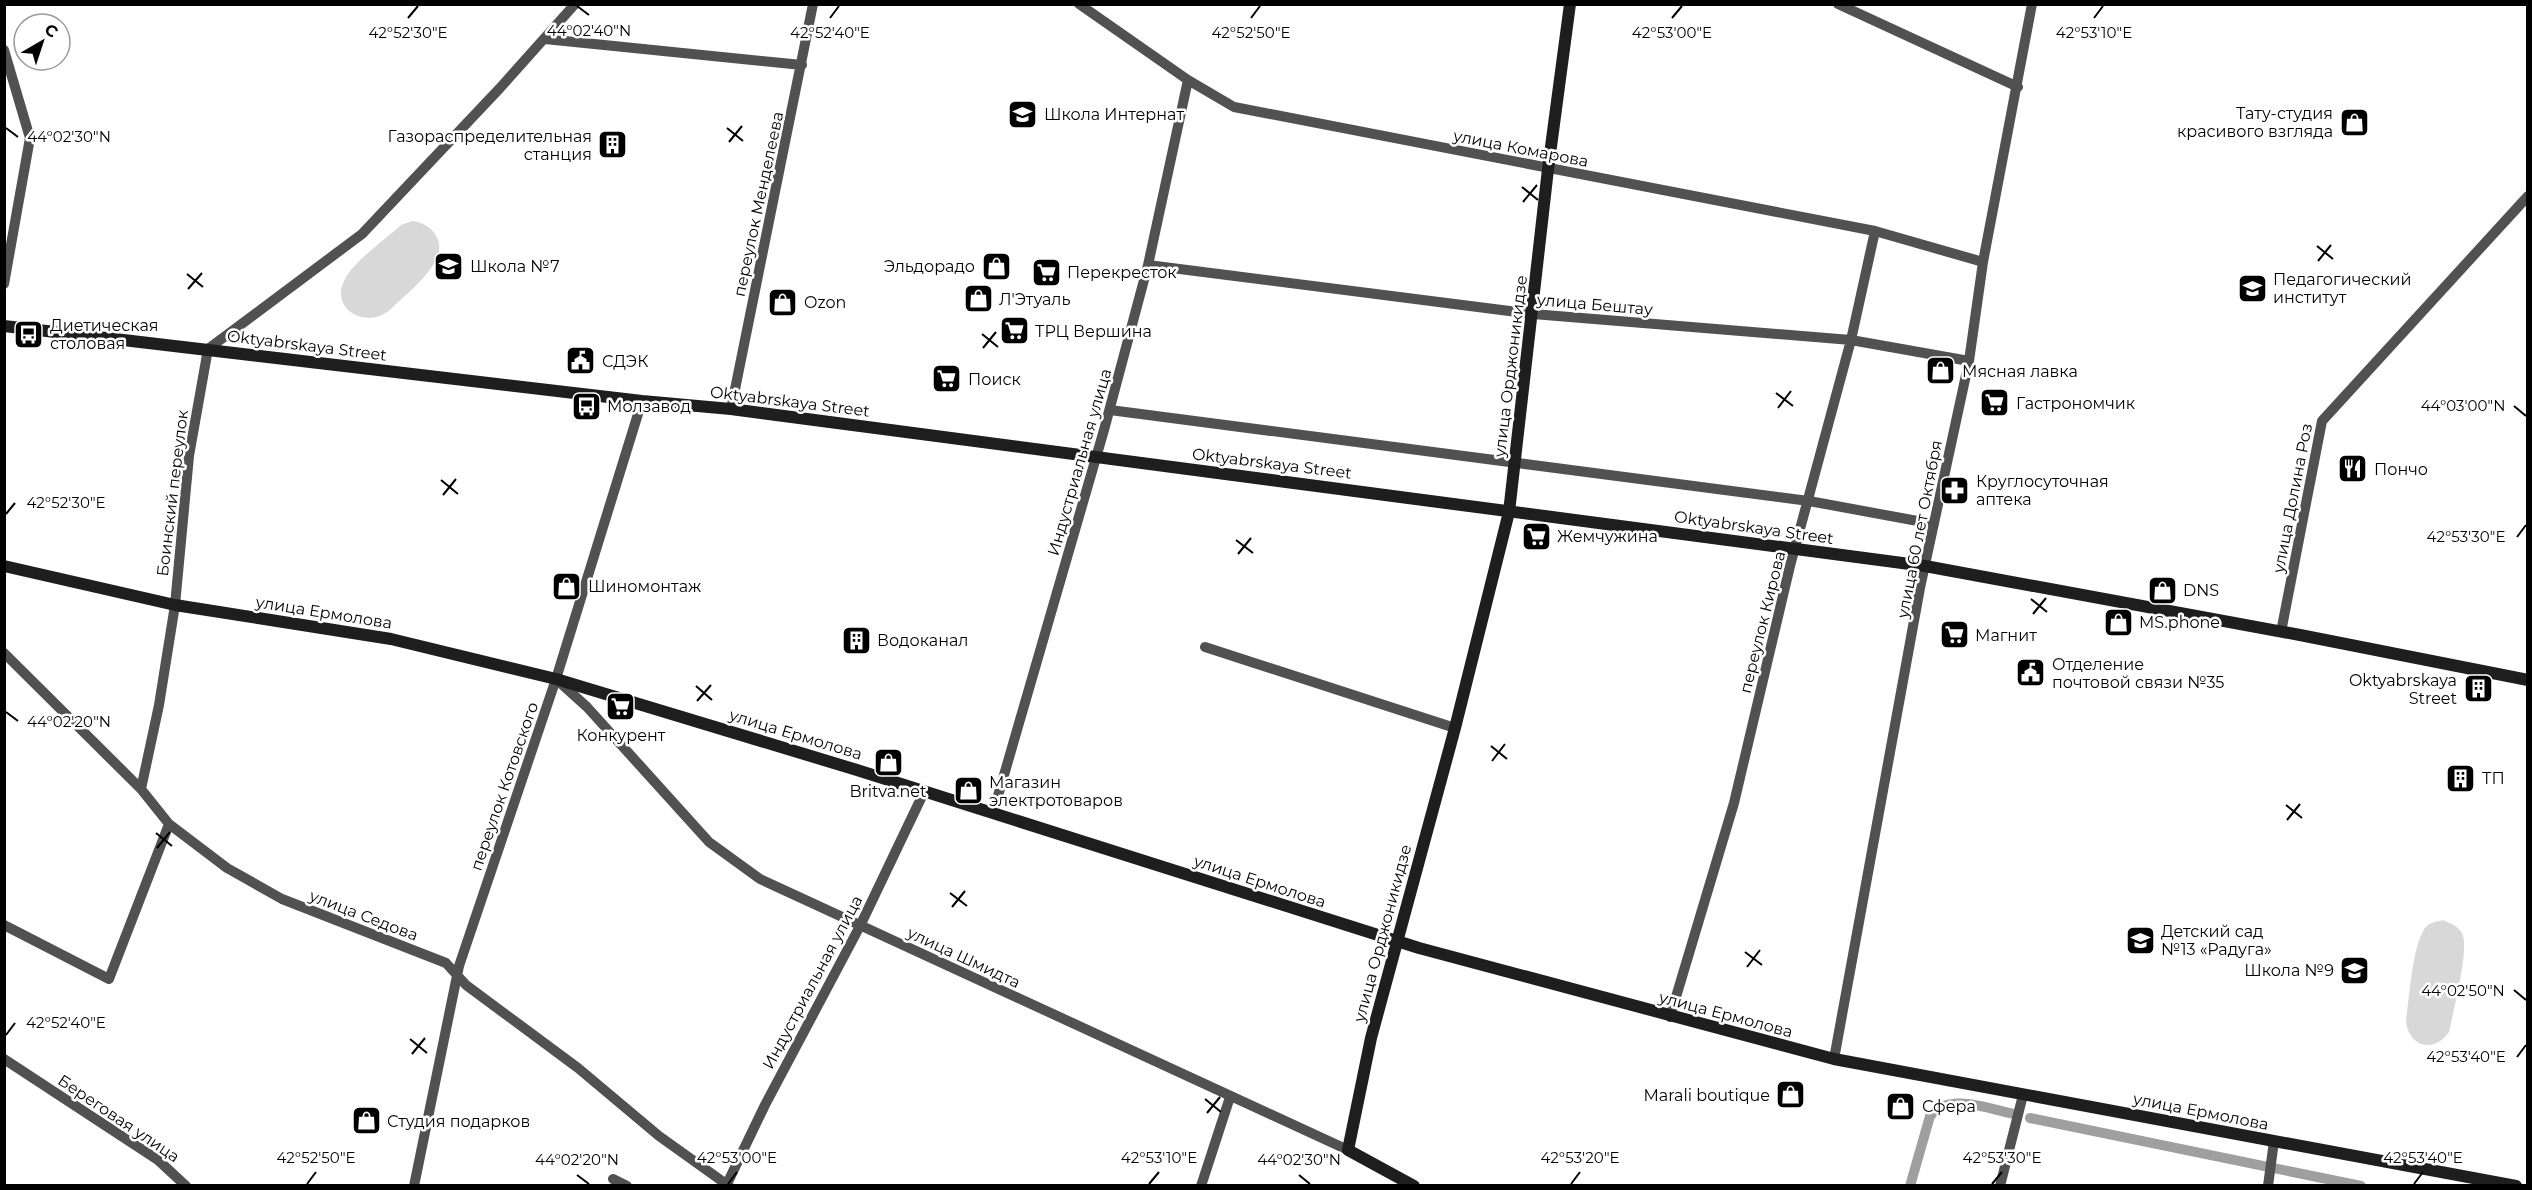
<svg xmlns="http://www.w3.org/2000/svg" width="2532" height="1190" font-family="Montserrat,sans-serif">
  <style>
    .garden { fill: #d8d8d8 }
    .lines { fill: none; stroke-linecap: round; stroke-linejoin: round }
    .canal { stroke: #9f9f9f; stroke-width: 10 }
    .street { stroke: #515151; stroke-width: 10 }
    .secondary { stroke: #1e1e1e; stroke-width: 12 }
    .ticks { fill: none; stroke: #000; stroke-width: 2 }
    .labels { text-anchor: middle; stroke-width: 5; stroke-linejoin: round; paint-order: stroke }
    .poi-label { font-size: 16px; fill: #000; stroke: #fff; text-anchor: start }
    .street-label { font-size: 16px; fill: #000; stroke: #fff }
    .ticks-label { font-size: 15px; text-anchor: middle; fill: #000; stroke: #fff; stroke-width: 5; stroke-linejoin: round; paint-order: stroke }
  </style>
  <rect width="100%" height="100%" fill="#fff"/>
  <path class="garden" d="M 412,221 C 421,222 430,226 435,234 C 453,259 409,291 393,307 C 369,332 328,310 345,279 C 354,261 385,240 401,225 Z
    M 2443,920 C 2451,924 2457,925 2462,933 C 2470,949 2453,1012 2449,1032 C 2434,1054 2408,1047 2406,1020 C 2409,1000 2413,940 2426,927 C 2431,922 2436,922 2443,920 Z"/>
  <g class="lines">
    <path class="canal" d="M 2030,1118 L 2361,1186
      M 1910,1186 L 1930,1116 C 1948,1092 1989,1109 2014,1114"/>
    <path class="street" d="M 1079,4 L 1188,80 L 1234,107 L 1875,231 L 1983,262
      M 1838,4 L 2018,87
      M 545,39 L 802,65
      M 4,50 L 30,138 L 4,284
      M 1148,265 L 1533,314 L 1851,340 L 1969,361
      M 731,409 L 813,4
      M 1110,410 L 1809,501 L 1934,524
      M 2281,632 L 2322,421 L 2528,196
      M 1205,647 L 1455,728
      M 4,653 L 141,789 L 169,824 L 227,868 L 282,899 L 446,963 L 466,985 L 578,1068 L 659,1136 L 729,1186
      M 556,679 L 587,707 L 709,842 L 760,879 L 1348,1150
      M 141,789 L 159,705 L 175,605 L 189,456 L 208,349 L 362,234 L 500,88 L 575,4
      M 993,813 L 1104,430 L 1148,265 L 1188,80
      M 4,925 L 109,979 L 169,824
      M 1670,1017 L 1734,803 L 1790,566 L 1851,340 L 1875,231
      M 4,1059 L 158,1160 L 186,1186
      M 1834,1059 L 1920,588 L 1969,361 L 1983,262 L 2032,4
      M 613,1179 L 627,1186
      M 414,1186 L 459,966 L 556,679 L 642,401
      M 726,1186 L 765,1105 L 860,926 L 924,792
      M 1201,1186 L 1230,1097
      M 2000,1186 L 2023,1095
      M 2268,1186 L 2274,1141"/>
    <path class="secondary" d="M 4,326 L 642,401 L 731,409 L 1925,566 L 2300,635 L 2528,680
      M 4,566 L 175,605 L 391,639 L 556,679 L 857,770 L 1419,948 L 1834,1059 L 2516,1186
      M 1414,1186 L 1348,1150 L 1371,1038 L 1455,728 L 1509,512 L 1548,169 L 1570,4"/>
  </g>
  <path class="ticks" d="M 577,6 L 589,15M 408,18 L 418,6M 830,18 L 839,6M 1251,18 L 1260,6M 1672,18 L 1682,6M 2094,18 L 2103,6M 6,128 L 18,137M 727,128 L 743,141M 729,142 L 742,126M 1522,187 L 1538,200M 1523,202 L 1537,185M 2317,246 L 2333,259M 2318,261 L 2331,245M 187,274 L 203,287M 188,289 L 202,273M 982,334 L 998,347M 983,348 L 996,332M 1776,393 L 1793,406M 2514,406 L 2526,416M 1778,408 L 1791,391M 441,480 L 458,494M 443,495 L 456,479M 6,514 L 15,503M 2517,537 L 2526,525M 1236,540 L 1253,553M 1238,554 L 1251,538M 2031,599 L 2047,612M 2033,614 L 2046,598M 696,686 L 712,700M 697,701 L 711,685M 6,712 L 18,721M 1491,746 L 1507,759M 1492,761 L 1505,744M 2286,805 L 2302,818M 2287,820 L 2300,804M 156,833 L 172,846M 157,848 L 170,832M 950,893 L 967,906M 952,907 L 965,891M 1745,952 L 1762,965M 1747,967 L 1760,950M 2514,990 L 2526,1000M 6,1035 L 15,1023M 410,1039 L 427,1053M 412,1054 L 425,1038M 2517,1057 L 2526,1045M 1205,1099 L 1221,1112M 1207,1113 L 1220,1097M 577,1175 L 589,1184M 1299,1175 L 1310,1184M 307,1184 L 316,1172M 728,1184 L 737,1172M 1149,1184 L 1159,1172M 1571,1184 L 1580,1172M 1992,1184 L 2002,1172M 2414,1184 L 2423,1172"/>
  <defs>
    <symbol id="school-square" viewBox="-11 -11 22 22"><rect x="-9" y="-9" width="18" height="18" rx="4" fill="#000" stroke="#fff"/><path d="M0-5L7-2L0 1L-7-2ZM-4 1L0 2.5L4 1V4Q0 6-4 4Z" fill="#fff"/></symbol>
    <symbol id="shop-square" viewBox="-11 -11 22 22"><rect x="-9" y="-9" width="18" height="18" rx="4" fill="#000" stroke="#fff"/><path d="M-5-2.5h2.3a2.7 3.5 0 0 1 5.4 0H5L5.5 6h-11ZM-1.5-2.5h3a1.5 2.3 0 0 0-3 0Z" fill="#fff"/></symbol>
    <symbol id="building-square" viewBox="-11 -11 22 22"><rect x="-9" y="-9" width="18" height="18" rx="4" fill="#000" stroke="#fff"/><path d="M-4-6H4V6H1V3H-1V6H-4ZM-2.5-4.3h1.7v1.8h-1.7ZM.8-4.3h1.7v1.8H.8ZM-2.5-1h1.7V.8h-1.7ZM.8-1h1.7V.8H.8Z" fill="#fff"/></symbol>
    <symbol id="supermarket-square" viewBox="-11 -11 22 22"><rect x="-9" y="-9" width="18" height="18" rx="4" fill="#000" stroke="#fff"/><path d="M-6-5.5h2.5l.6 2H6L4.5 2H-2.5L-4.4-4H-6ZM-1.5 3.2a1.3 1.3 0 1 0 .1 0ZM3 3.2a1.3 1.3 0 1 0 .1 0Z" fill="#fff"/></symbol>
    <symbol id="university-square" viewBox="-11 -11 22 22"><rect x="-9" y="-9" width="18" height="18" rx="4" fill="#000" stroke="#fff"/><path d="M0-5L7-2L0 1L-7-2ZM-4 1L0 2.5L4 1V4Q0 6-4 4Z" fill="#fff"/></symbol>
    <symbol id="bus-square" viewBox="-11 -11 22 22"><rect x="-9" y="-9" width="18" height="18" rx="4" fill="#000" stroke="#fff"/><path d="M-5-6H5V4H4V6H2V4H-2V6H-4V4H-5ZM-3.5-4V0h7V-4ZM-3.5 1.2v1.5H-2V1.2ZM2 1.2v1.5H3.5V1.2Z" fill="#fff"/></symbol>
    <symbol id="civic-square" viewBox="-11 -11 22 22"><rect x="-9" y="-9" width="18" height="18" rx="4" fill="#000" stroke="#fff"/><path d="M-.6-6.5H3V-4.5H.6V-3L4-1V1h2V6H-6V1h2V-1L-.6-3ZM-1.2 2.5V6h2.4V2.5Z" fill="#fff"/></symbol>
    <symbol id="restaurant-square" viewBox="-11 -11 22 22"><rect x="-9" y="-9" width="18" height="18" rx="4" fill="#000" stroke="#fff"/><path d="M-5-6h1v4h1v-4h1v4h1v-4h1v5L-1.5 .5V6h-2V.5L-5-1ZM5-6V6H3V1.5H1.5Q1.5-4 5-6Z" fill="#fff"/></symbol>
    <symbol id="pharmacy-square" viewBox="-11 -11 22 22"><rect x="-9" y="-9" width="18" height="18" rx="4" fill="#000" stroke="#fff"/><path d="M-2-6h4v4h4v4h-4v4h-4v-4h-4v-4h4Z" fill="#fff"/></symbol>
  </defs>
  <g fill-rule="evenodd">
    <use href="#school-square" x="1006" y="98" width="33" height="33"/>
    <use href="#shop-square" x="2338" y="106" width="33" height="33"/>
    <use href="#building-square" x="596" y="128" width="33" height="33"/>
    <use href="#school-square" x="432" y="250" width="33" height="33"/>
    <use href="#shop-square" x="980" y="250" width="33" height="33"/>
    <use href="#supermarket-square" x="1030" y="256" width="33" height="33"/>
    <use href="#university-square" x="2236" y="272" width="33" height="33"/>
    <use href="#shop-square" x="962" y="282" width="33" height="33"/>
    <use href="#shop-square" x="766" y="286" width="33" height="33"/>
    <use href="#supermarket-square" x="998" y="314" width="33" height="33"/>
    <use href="#bus-square" x="12" y="318" width="33" height="33"/>
    <use href="#civic-square" x="564" y="344" width="33" height="33"/>
    <use href="#shop-square" x="1924" y="354" width="33" height="33"/>
    <use href="#supermarket-square" x="930" y="362" width="33" height="33"/>
    <use href="#supermarket-square" x="1978" y="386" width="33" height="33"/>
    <use href="#bus-square" x="570" y="390" width="33" height="33"/>
    <use href="#restaurant-square" x="2336" y="452" width="33" height="33"/>
    <use href="#pharmacy-square" x="1938" y="474" width="33" height="33"/>
    <use href="#supermarket-square" x="1520" y="520" width="33" height="33"/>
    <use href="#shop-square" x="550" y="570" width="33" height="33"/>
    <use href="#shop-square" x="2146" y="574" width="33" height="33"/>
    <use href="#shop-square" x="2102" y="606" width="33" height="33"/>
    <use href="#supermarket-square" x="1938" y="618" width="33" height="33"/>
    <use href="#building-square" x="840" y="624" width="33" height="33"/>
    <use href="#civic-square" x="2014" y="656" width="33" height="33"/>
    <use href="#building-square" x="2462" y="672" width="33" height="33"/>
    <use href="#supermarket-square" x="604" y="690" width="33" height="33"/>
    <use href="#shop-square" x="872" y="746" width="33" height="33"/>
    <use href="#building-square" x="2444" y="762" width="33" height="33"/>
    <use href="#shop-square" x="952" y="774" width="33" height="33"/>
    <use href="#school-square" x="2124" y="924" width="33" height="33"/>
    <use href="#school-square" x="2338" y="954" width="33" height="33"/>
    <use href="#shop-square" x="1774" y="1078" width="33" height="33"/>
    <use href="#shop-square" x="1884" y="1090" width="33" height="33"/>
    <use href="#shop-square" x="350" y="1104" width="33" height="33"/>
  </g>
  <g class="labels">
    <g class="poi-label">
      <text x="2333" y="119" text-anchor="end">Тату-студия<tspan x="2333" dy="18">красивого взгляда</tspan></text>
      <text x="1044" y="120">Школа Интернат</text>
      <text x="592" y="142" text-anchor="end">Газораспределительная<tspan x="592" dy="18">станция</tspan></text>
      <text x="470" y="272">Школа №7</text>
      <text x="975" y="272" text-anchor="end">Эльдорадо</text>
      <text x="1067" y="278">Перекресток</text>
      <text x="2273" y="285">Педагогический<tspan x="2273" dy="18">институт</tspan></text>
      <text x="999" y="305">Л'Этуаль</text>
      <text x="804" y="308">Ozon</text>
      <text x="50" y="331">Диетическая<tspan x="50" dy="18">столовая</tspan></text>
      <text x="1035" y="337">ТРЦ Вершина</text>
      <text x="602" y="367">СДЭК</text>
      <text x="1962" y="377">Мясная лавка</text>
      <text x="968" y="385">Поиск</text>
      <text x="2016" y="409">Гастрономчик</text>
      <text x="607" y="412">Молзавод</text>
      <text x="2374" y="475">Пончо</text>
      <text x="1976" y="487">Круглосуточная<tspan x="1976" dy="18">аптека</tspan></text>
      <text x="1557" y="542">Жемчужина</text>
      <text x="588" y="592">Шиномонтаж</text>
      <text x="2183" y="596">DNS</text>
      <text x="2139" y="628">MS.phone</text>
      <text x="1975" y="641">Магнит</text>
      <text x="877" y="646">Водоканал</text>
      <text x="2052" y="670">Отделение<tspan x="2052" dy="18">почтовой связи №35</tspan></text>
      <text x="2457" y="686" text-anchor="end">Oktyabrskaya<tspan x="2457" dy="18">Street</tspan></text>
      <text x="621" y="741" text-anchor="middle">Конкурент</text>
      <text x="2482" y="784">ТП</text>
      <text x="989" y="788">Магазин<tspan x="989" dy="18">электротоваров</tspan></text>
      <text x="888" y="797" text-anchor="middle">Britva.net</text>
      <text x="2161" y="937">Детский сад<tspan x="2161" dy="18">№13 «Радуга»</tspan></text>
      <text x="2334" y="976" text-anchor="end">Школа №9</text>
      <text x="1770" y="1101" text-anchor="end">Marali boutique</text>
      <text x="1922" y="1112">Сфера</text>
      <text x="387" y="1127">Студия подарков</text>
    </g>
    <g class="street-label">
      <text transform="translate(1521 148) rotate(11)" y="6">улица Комарова</text>
      <text transform="translate(758 204) rotate(-78)" y="6">переулок Менделеева</text>
      <text transform="translate(1595 304) rotate(5)" y="6">улица Бештау</text>
      <text transform="translate(307 345) rotate(7)" y="6">Oktyabrskaya Street</text>
      <text transform="translate(1510 366) rotate(-83)" y="6">улица Орджоникидзе</text>
      <text transform="translate(790 401) rotate(7)" y="6">Oktyabrskaya Street</text>
      <text transform="translate(1079 462) rotate(-74)" y="6">Индустриальная улица</text>
      <text transform="translate(1272 463) rotate(7)" y="6">Oktyabrskaya Street</text>
      <text transform="translate(172 493) rotate(-83)" y="6">Боинский переулок</text>
      <text transform="translate(2292 498) rotate(-79)" y="6">улица Долина Роз</text>
      <text transform="translate(1754 527) rotate(8)" y="6">Oktyabrskaya Street</text>
      <text transform="translate(1919 529) rotate(-79)" y="6">улица 60 лет Октября</text>
      <text transform="translate(324 612) rotate(9)" y="6">улица Ермолова</text>
      <text transform="translate(1762 622) rotate(-76)" y="6">переулок Кирова</text>
      <text transform="translate(796 734) rotate(17)" y="6">улица Ермолова</text>
      <text transform="translate(504 786) rotate(-71)" y="6">переулок Котовского</text>
      <text transform="translate(1260 881) rotate(18)" y="6">улица Ермолова</text>
      <text transform="translate(364 915) rotate(21)" y="6">улица Седова</text>
      <text transform="translate(1382 933) rotate(-75)" y="6">улица Орджоникидзе</text>
      <text transform="translate(964 957) rotate(25)" y="6">улица Шмидта</text>
      <text transform="translate(812 982) rotate(-62)" y="6">Индустриальная улица</text>
      <text transform="translate(1726 1014) rotate(15)" y="6">улица Ермолова</text>
      <text transform="translate(2201 1111) rotate(11)" y="6">улица Ермолова</text>
      <text transform="translate(119 1118) rotate(34)" y="6">Береговая улица</text>
    </g>
  </g>
  <g class="ticks-label">
    <text x="589" y="36">44°02'40"N</text>
    <text x="408" y="38">42°52'30"E</text>
    <text x="830" y="38">42°52'40"E</text>
    <text x="1251" y="38">42°52'50"E</text>
    <text x="2094" y="38">42°53'10"E</text>
    <text x="1672" y="38">42°53'00"E</text>
    <text x="69" y="142">44°02'30"N</text>
    <text x="2463" y="411">44°03'00"N</text>
    <text x="66" y="508">42°52'30"E</text>
    <text x="2466" y="542">42°53'30"E</text>
    <text x="69" y="727">44°02'20"N</text>
    <text x="2463" y="996">44°02'50"N</text>
    <text x="66" y="1028">42°52'40"E</text>
    <text x="2466" y="1062">42°53'40"E</text>
    <text x="316" y="1163">42°52'50"E</text>
    <text x="737" y="1163">42°53'00"E</text>
    <text x="1159" y="1163">42°53'10"E</text>
    <text x="1580" y="1163">42°53'20"E</text>
    <text x="2002" y="1163">42°53'30"E</text>
    <text x="2423" y="1163">42°53'40"E</text>
    <text x="577" y="1165">44°02'20"N</text>
    <text x="1299" y="1165">44°02'30"N</text>
  </g>
  <rect width="2532" height="1190" fill="none" stroke="#000000" stroke-width="12"/>
  <g transform="translate(42 42) rotate(39)"><circle r="28" fill="#ffffff" stroke="#999999" stroke-width="1.5"/>
  <path d="M0-4.5L10 22L0 15L-10 22Z" fill="#000000"/>
  <text y="-9" font-size="16" font-weight="bold" text-anchor="middle" fill="#000000">С</text>
  </g>
</svg>
